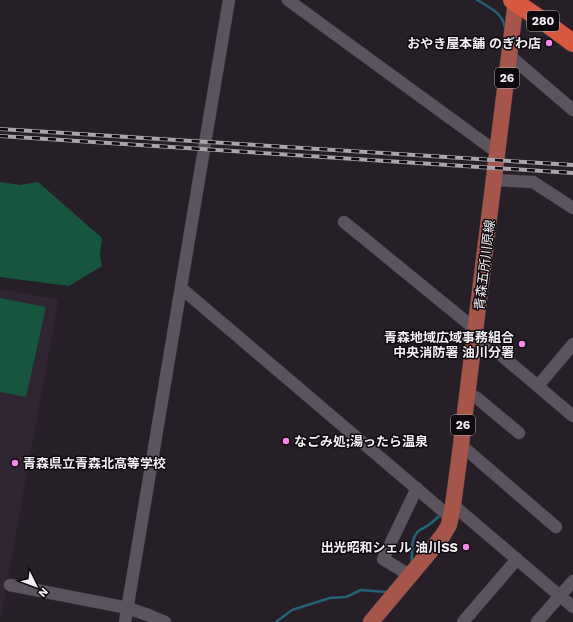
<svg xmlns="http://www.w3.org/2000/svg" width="573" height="622" font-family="'Work Sans','Noto Sans JP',sans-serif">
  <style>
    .built { fill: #302533 }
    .green { fill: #18553e }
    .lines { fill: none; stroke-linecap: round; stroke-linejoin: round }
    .stream { stroke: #266277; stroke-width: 2.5 }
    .minor-casing { stroke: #413b42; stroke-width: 13 }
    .major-casing { stroke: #413b42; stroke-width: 17 }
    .highway-casing { stroke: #413b42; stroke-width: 19 }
    .minor { stroke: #5b535d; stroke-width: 12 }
    .major { stroke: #a6554b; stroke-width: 16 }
    .highway { stroke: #d8573f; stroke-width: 18 }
    .rail-casing { stroke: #aaa5ac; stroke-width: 4 }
    .rail { stroke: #0d0a0e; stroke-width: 2.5; stroke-dasharray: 8; stroke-linecap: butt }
    .poi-dot { fill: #f788eb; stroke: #0d0a0e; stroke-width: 1.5 }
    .labels { text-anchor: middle; stroke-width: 3; stroke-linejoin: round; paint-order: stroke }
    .shield { fill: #0d0a0e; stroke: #aeaaaf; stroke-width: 1 }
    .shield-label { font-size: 12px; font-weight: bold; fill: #f3eef4 }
    .poi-label { font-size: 13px; font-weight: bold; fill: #f3eef4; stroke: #0d0a0e; text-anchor: end }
    .street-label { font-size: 13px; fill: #f3eef4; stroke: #0d0a0e }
  </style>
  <rect width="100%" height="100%" fill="#261f28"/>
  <path class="built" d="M 0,289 L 56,299 L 58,303 L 0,622 Z"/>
  <path class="green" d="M 0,182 L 20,185 L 38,182 L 102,238 L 100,254 L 102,266 L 69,286 L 0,277 Z
    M 0,298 L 46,307 L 26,397 L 0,392 Z"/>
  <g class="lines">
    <path class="stream" d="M 477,0 C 489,7 503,13 505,28
      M 411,563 C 413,556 411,548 413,541 C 416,529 422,530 430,524 C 434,521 437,518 440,515
      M 276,622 L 292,610 L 330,598 L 346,597 L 361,590 L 386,592 L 387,591"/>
    <defs>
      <path id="minor" d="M 288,0 L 498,153
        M 510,56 L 573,110
        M 495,180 L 533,182 L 573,208
        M 344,222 L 475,329
        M 181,288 L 450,517
        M 475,333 L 573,416
        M 538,386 L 573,344
        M 467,393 L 477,398 L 519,433
        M 461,445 L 556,527
        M 453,505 L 573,607
        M 411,576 L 383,559 L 417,488
        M 10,585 L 128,608 L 148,615 L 165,622
        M 125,622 L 229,0
        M 463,622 L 517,559
        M 537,622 L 573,581"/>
      <path id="major" d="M 371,622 L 433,548 L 443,535 L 449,525 L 453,505 L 461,445 L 516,0"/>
      <path id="highway" d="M 512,0 L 546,23 L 573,43"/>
    </defs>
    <use href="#minor" class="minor-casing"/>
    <use href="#major" class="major-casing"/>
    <use href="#highway" class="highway-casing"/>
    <use href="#minor" class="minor"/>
    <use href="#major" class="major"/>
    <use href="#highway" class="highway"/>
    <defs>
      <path id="rail" d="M 0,129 L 573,165
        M 0,136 L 573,173"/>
    </defs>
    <use href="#rail" class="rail-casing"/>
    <use href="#rail" class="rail"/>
  </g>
  <g class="poi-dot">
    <circle cx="549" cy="43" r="4"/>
    <circle cx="522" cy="344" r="4"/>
    <circle cx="286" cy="441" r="4"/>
    <circle cx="15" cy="463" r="4"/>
    <circle cx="466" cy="547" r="4"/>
  </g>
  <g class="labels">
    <g class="shield">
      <rect x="527" y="11" width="32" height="20" rx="3"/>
      <rect x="495" y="68" width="24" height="20" rx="3"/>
      <rect x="451" y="415" width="24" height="20" rx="3"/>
    </g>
    <g class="shield-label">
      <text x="543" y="25">280</text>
      <text x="507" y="82">26</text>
      <text x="463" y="429">26</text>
    </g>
    <g class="poi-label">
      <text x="541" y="48">おやき屋本舗 のぎわ店</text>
      <text x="514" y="342">青森地域広域事務組合<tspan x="514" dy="15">中央消防署 油川分署</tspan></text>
      <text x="294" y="446" text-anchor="start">なごみ処;湯ったら温泉</text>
      <text x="23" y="468" text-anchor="start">青森県立青森北高等学校</text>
      <text x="458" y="552">出光昭和シェル 油川SS</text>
    </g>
    <g class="street-label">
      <text transform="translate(484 265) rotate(-83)" y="5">青森五所川原線</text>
    </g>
  </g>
  <g transform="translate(36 586) rotate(132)" stroke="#0d0a0e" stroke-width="3" paint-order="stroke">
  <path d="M0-3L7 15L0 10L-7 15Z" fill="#f3eef4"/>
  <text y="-6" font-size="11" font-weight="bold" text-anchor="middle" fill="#f3eef4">N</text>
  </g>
</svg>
